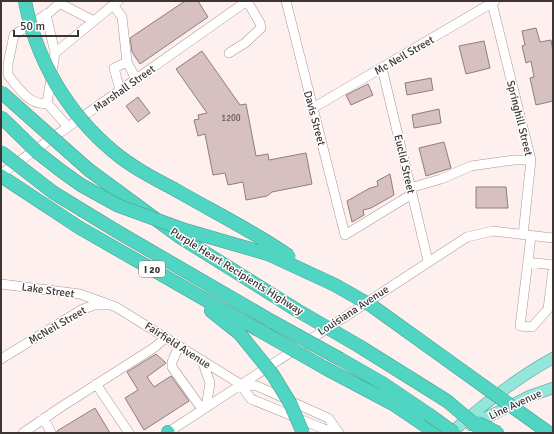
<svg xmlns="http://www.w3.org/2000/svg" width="554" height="434" font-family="Signika,sans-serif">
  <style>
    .building { fill: #d6c1c0; stroke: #907d7c }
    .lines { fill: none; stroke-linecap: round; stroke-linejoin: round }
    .minor-casing { stroke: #aa9796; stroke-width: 10 }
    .major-casing { stroke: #499d90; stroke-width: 12 }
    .highway-casing { stroke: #499d90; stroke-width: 14 }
    .minor { stroke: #fff; stroke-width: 9 }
    .major { stroke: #95e6da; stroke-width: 11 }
    .highway { stroke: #4fd5c1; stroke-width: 13 }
    .highway-bridge-casing { stroke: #499d90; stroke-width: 14; stroke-linecap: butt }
    .highway-bridge { stroke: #4fd5c1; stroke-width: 13 }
    .labels { text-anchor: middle; stroke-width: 3; stroke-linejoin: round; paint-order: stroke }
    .number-label { font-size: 9px; fill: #635857 }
    .shield { fill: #fff; stroke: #777271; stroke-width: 1 }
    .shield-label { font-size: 10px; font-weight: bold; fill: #3d3534 }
    .street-label { font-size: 11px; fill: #3d3534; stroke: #fff }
  </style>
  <rect width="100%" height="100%" fill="#fdf0ef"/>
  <path class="building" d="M 185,1 L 198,1 L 208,17 L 140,64 L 132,52 L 130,38 Z
    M 536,28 L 540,42 L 551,40 L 553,51 L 553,101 L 536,105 L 530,78 L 534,77 L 531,61 L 526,63 L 522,46 L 525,45 L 522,31 Z
    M 484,41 L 490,68 L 466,74 L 459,46 Z
    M 202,51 L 240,105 L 246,104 L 256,156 L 268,154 L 269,160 L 306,153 L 312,184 L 272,192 L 267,196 L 246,200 L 243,182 L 228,185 L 225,173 L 213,175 L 205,134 L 198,136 L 194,120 L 199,119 L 198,115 L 207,113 L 176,69 Z
    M 431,78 L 433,90 L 407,95 L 405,83 Z
    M 368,84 L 373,95 L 351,105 L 346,95 Z
    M 138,97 L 150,113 L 138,122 L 126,106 Z
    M 439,109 L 441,123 L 414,128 L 412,115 Z
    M 444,142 L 451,168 L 426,176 L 419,148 Z
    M 390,174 L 394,195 L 371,208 L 363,210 L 364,215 L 352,222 L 347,201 L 370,188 L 378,186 L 377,181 Z
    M 476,187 L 506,187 L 508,208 L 476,208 Z
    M 156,354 L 166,363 L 147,377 L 154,387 L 171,376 L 189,401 L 144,430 L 125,398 L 138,390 L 127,372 Z
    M 95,408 L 110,433 L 57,433 L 57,431 Z"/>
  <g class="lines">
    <defs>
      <path id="minor" d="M 62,1 L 50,12 L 14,35 L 8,64 L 8,75 C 17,86 30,107 47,103 L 55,53 L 118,1
        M 286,1 L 345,235 L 412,194
        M 59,3 L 94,21
        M 492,3 L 531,160 L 523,235
        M 114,6 L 122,17 L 127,62
        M 46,14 L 55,53
        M 229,53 L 245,43 L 261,28 L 260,23 L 247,1
        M 382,68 L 428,261
        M 120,90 L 114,68 L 127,62 L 136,79
        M 47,103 L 68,127
        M 313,108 L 495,1
        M 1,174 L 247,1
        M 410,188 L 441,179 L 471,166 L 514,160 L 531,160
        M 531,236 L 520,326 L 532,327 L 548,309 L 553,269
        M 528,262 L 553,265
        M 1,284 L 80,294 L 116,307 L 240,384 L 251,399 L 324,429 L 339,433
        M 179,346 L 172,362 L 172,367 L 202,409
        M 1,359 L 81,310 L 94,305 L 105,305
        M 202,360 L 210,383 L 206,407
        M 96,384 L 129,433
        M 240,384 L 257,386 L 328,418 L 339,433
        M 44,418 L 51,433
        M 23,433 L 61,407 L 155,347 L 166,337
        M 167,433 L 467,237 L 493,231 L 553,238"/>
      <path id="major" d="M 471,425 L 530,396 L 553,388
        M 451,433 C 482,405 517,378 553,358"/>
      <path id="highway" d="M 89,170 L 180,237 L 295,309
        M 1,176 L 80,228 L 262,332
        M 54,193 L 118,232 L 273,322
        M 211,311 L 240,334
        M 359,346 L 447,401
        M 340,359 L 382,383 L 428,414
        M 325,368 L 393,404 L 436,433
        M 168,433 L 168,432"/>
    </defs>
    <use href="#minor" class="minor-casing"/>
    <use href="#major" class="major-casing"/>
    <use href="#highway" class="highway-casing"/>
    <use href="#minor" class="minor"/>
    <use href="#major" class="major"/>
    <use href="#highway" class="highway"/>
    <defs>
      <path id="highway-bridge" d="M 25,1 C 36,60 68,114 114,152 C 132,167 153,178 174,189 C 212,211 253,231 289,256
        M 1,92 L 89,170
        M 1,117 L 37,152 L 60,170 L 81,185 L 119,206 L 185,230 L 268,254 L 335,285 L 372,306 L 549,433
        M 1,152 L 54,193
        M 295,309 L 359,346
        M 273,322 L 340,359
        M 262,332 L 325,368
        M 240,334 L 273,375 L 290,403 L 303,433
        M 447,401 L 485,433
        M 428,414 L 454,433
        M 478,423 L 498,433"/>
    </defs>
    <use href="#highway-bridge" class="highway-bridge-casing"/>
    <use href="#highway-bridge" class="highway-bridge"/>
  </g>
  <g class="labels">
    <g class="number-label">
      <text x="231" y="121">1200</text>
    </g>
    <rect class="shield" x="139" y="261" width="26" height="16" rx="3"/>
    <g class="shield-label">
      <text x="152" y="273">I 20</text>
    </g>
    <g class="street-label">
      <text transform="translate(404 55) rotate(-30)" y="4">Mc Neil Street</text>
      <text transform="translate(124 88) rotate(-35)" y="4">Marshall Street</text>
      <text transform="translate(315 118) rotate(75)" y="4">Davis Street</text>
      <text transform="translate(520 118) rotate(76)" y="4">Springhill Street</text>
      <text transform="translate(405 164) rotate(77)" y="4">Euclid Street</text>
      <text transform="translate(237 271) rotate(32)" y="4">Purple Heart Recipients Highway</text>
      <text transform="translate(48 290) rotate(8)" y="4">Lake Street</text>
      <text transform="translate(353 310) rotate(-33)" y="4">Louisiana Avenue</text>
      <text transform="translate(57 325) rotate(-30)" y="4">McNeil Street</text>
      <text transform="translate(178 345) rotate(33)" y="4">Fairfield Avenue</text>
      <text transform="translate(515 404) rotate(-25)" y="4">Line Avenue</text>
    </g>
  </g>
  <rect width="554" height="434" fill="none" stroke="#3d3534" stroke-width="4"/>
  <path d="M14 30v6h64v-6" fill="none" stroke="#3d3534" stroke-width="2"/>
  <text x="20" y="30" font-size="12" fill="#3d3534" stroke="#ffffff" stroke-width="3" paint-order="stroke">50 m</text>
</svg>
